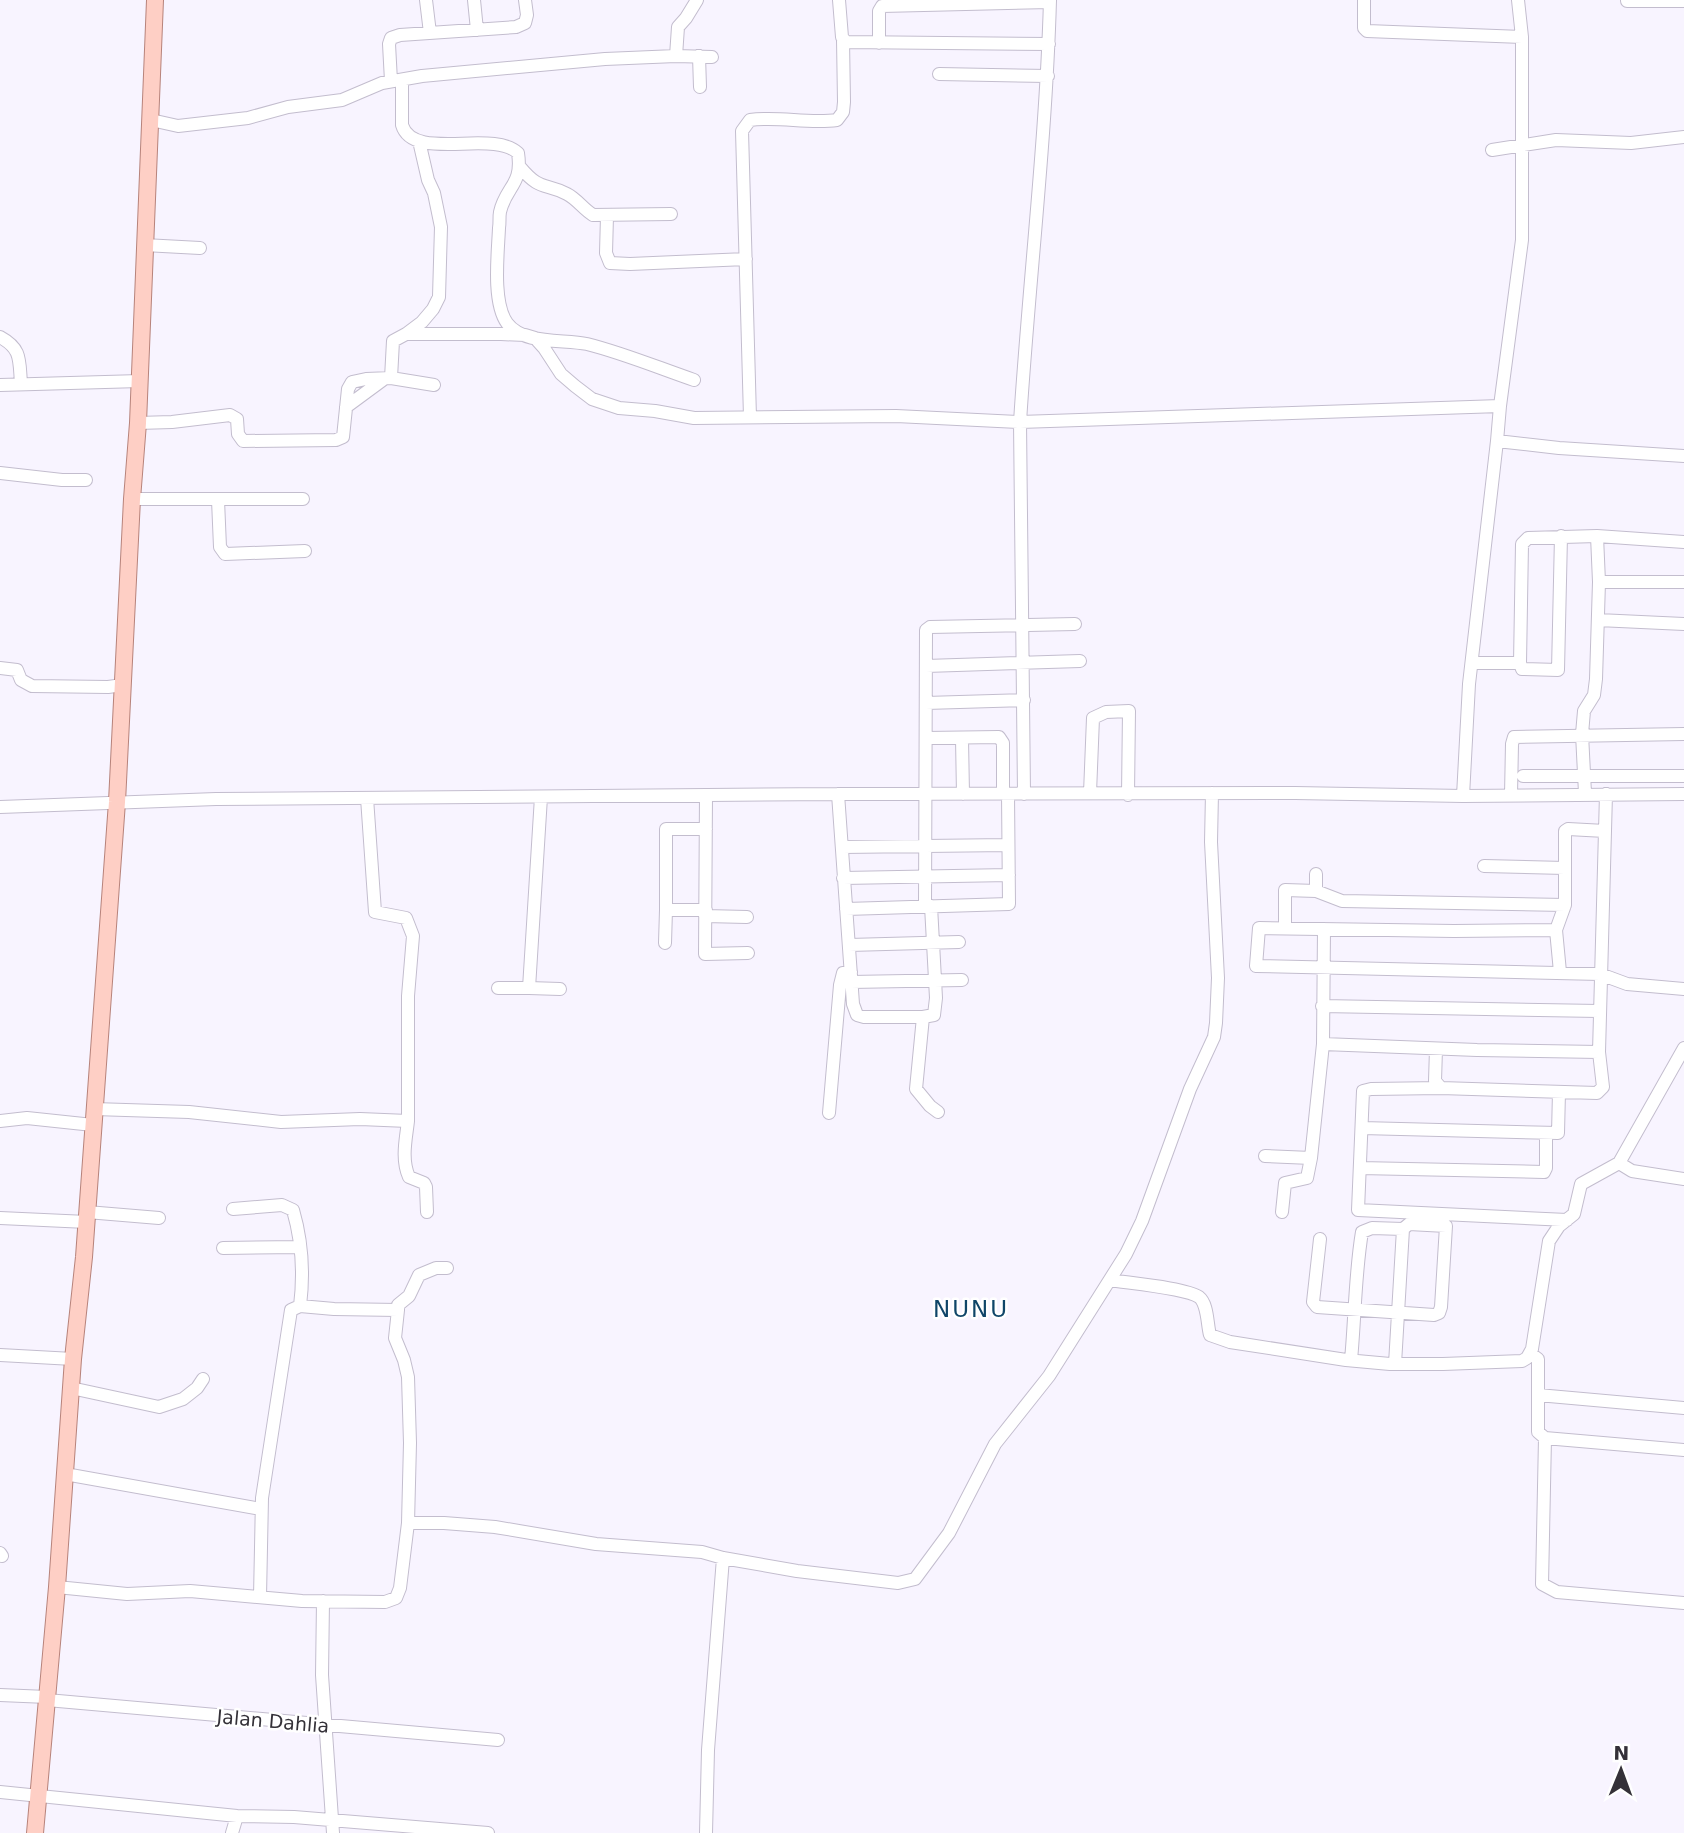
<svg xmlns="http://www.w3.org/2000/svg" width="1684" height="1833" font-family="'DejaVu Sans',sans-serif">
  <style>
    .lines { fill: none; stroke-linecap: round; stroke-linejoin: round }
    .minor-casing { stroke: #c3bdce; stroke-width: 14 }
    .major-casing { stroke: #b7837b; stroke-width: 18 }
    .minor { stroke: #fff; stroke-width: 12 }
    .major { stroke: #fecfc5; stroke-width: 16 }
    .labels { text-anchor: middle; stroke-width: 5; stroke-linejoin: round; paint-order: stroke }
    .street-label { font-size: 19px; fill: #343138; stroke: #fff }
    .quarter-label { font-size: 23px; letter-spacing: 2px; fill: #0f4568; stroke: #fff }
  </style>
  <rect width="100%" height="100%" fill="#f8f4ff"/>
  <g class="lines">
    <defs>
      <path id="minor" d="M 426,0 L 430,33
        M 474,0 L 477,30
        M 839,0 L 842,37 L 846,42 L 1049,44
        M 1364,0 L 1364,28 L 1367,31 L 1522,37
        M 1627,1 L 1684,1
        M 879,43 L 879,11 L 882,6 L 1050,2
        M 676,56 L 712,57
        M 699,56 L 700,87
        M 939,74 L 1048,76
        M 402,80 L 402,125 C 413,162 493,129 518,153 C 523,185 506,186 500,212 C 499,217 500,223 499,228 C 498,253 492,302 507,323 C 523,345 563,339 587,344 C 623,353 659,368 694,380
        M 391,81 L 389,44 L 391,38 L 400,35 L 516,27 L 525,23 L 527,15 L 525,0
        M 151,120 L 178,126 L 248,118 L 288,107 L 342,100 L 382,83 L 422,76 L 605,59 L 676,56 L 678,27 L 686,18 L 697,0
        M 1492,150 L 1556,140 L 1631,143 L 1684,137
        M 520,167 C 541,192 544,182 567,194 C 577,199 583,209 593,215 L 671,214
        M 607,216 L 606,253 L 610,263 L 630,264 L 746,259
        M 144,245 L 200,248
        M 406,334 L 422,322 L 433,309 L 439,297 L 441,227 L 434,193 L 428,180 L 419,141
        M 0,337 C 22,349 19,360 21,383
        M 391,378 L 434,385
        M 0,385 L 140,381
        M 1500,406 L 1522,240 L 1522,37 L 1518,0
        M 346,407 L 384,379
        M 750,417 L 742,131 L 750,120 C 779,116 808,124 837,120 L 843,112 L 844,102 L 843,40
        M 138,423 L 172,422 L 230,415 L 237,419 L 238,434 L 243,441 L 336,440 L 343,437 L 348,389 L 352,382 L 366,379 L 391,378 L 393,341 L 406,334 L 501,334 L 525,335 L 535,338 L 544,348 L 561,374 L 575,386 L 592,399 L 619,408 L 655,411 L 694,418 L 896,416 L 1020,422 C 1029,281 1046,141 1050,0
        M 0,473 L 62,480 L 86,480
        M 132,499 L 303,499
        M 218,500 L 220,547 L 225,554 L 305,551
        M 1561,536 L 1558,670 L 1522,669 L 1520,663 L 1522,544 L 1528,538 L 1597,536
        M 1684,542 L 1597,536 L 1599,582 L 1684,582
        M 1598,620 L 1684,624
        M 1472,663 L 1520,663
        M 926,666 L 1080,661
        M 0,668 L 17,670 L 21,680 L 32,686 L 108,687 L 123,685
        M 926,703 L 1024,700
        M 926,738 L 999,737 L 1003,743 L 1003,794
        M 962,739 L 963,794
        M 1523,776 L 1684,776
        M 1090,793 L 1093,718 L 1106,712 L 1129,711 L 1128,795
        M 1585,793 L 1582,734 L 1584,711 L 1594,695 L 1596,679 L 1599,582
        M 838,794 L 853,1004 L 857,1015 L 864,1017 L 923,1017 L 934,1015 L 936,998 L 931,906
        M 1024,794 L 1020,422 L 1500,406 L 1497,441
        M 706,795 L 705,954 L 748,953
        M 1511,795 L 1512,744 L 1514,737 L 1684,734
        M 1463,796 L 1469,684 L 1497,441 L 1559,448 L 1684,456
        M 0,807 L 216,799 L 838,794 L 1295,793 L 1463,796 L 1684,794
        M 842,847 L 1008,845
        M 1484,866 L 1565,868
        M 843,878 L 1009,875
        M 1316,891 L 1316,874
        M 925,907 L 926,630 L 930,627 L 1075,624
        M 846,909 L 1009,904 L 1008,794
        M 706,910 L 666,910 L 666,829 L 706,829
        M 705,916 L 747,917
        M 1285,928 L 1285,890 L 1316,891 L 1342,901 L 1565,905
        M 1556,930 L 1454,931 L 1259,928 L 1256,966 L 1600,974 L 1627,984 L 1684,989
        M 665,943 L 666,910
        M 849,945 L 959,942
        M 1560,972 L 1556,930 L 1565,905 L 1565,831 L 1568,829 L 1605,831
        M 851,982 L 962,980
        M 498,988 L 529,988 L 541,797
        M 529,988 L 560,989
        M 1322,1006 L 1599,1011
        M 923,1017 L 916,1089 L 930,1106 L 938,1112
        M 1323,1044 L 1477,1050 L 1599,1052 L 1606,794
        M 1436,1049 L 1435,1081 L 1441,1088 L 1597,1093 L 1603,1087 L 1599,1052
        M 1441,1088 L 1371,1089 L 1363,1091 L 1358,1210 L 1567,1220
        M 94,1109 L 189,1112 L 281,1122 L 360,1119 L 408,1121 L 408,996 L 413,936 L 406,918 L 375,912 L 367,798
        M 829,1113 L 840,985 L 843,973 L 851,972
        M 0,1121 L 27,1118 L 93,1125
        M 408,1121 C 406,1139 401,1159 409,1177 L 424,1183 L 426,1187 L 427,1212
        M 1362,1128 L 1558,1133 L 1559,1092
        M 1265,1156 L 1311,1158
        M 1619,1163 L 1632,1171 L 1684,1179
        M 1360,1168 L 1544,1172 L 1546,1168 L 1546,1133
        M 233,1209 L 282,1205 L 293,1210 C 302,1241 304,1274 300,1306
        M 87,1212 L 159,1218
        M 1282,1212 L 1285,1183 L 1307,1178 L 1311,1158 L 1323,1044 L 1324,929
        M 0,1218 L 87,1222
        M 1320,1239 L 1313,1302 L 1317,1307 L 1434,1315 L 1439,1313 L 1441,1307 L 1446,1226 L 1409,1224 L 1403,1229 L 1372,1228 L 1362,1232 C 1355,1273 1355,1318 1351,1360
        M 223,1248 L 300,1247
        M 1110,1280 C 1128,1283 1186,1288 1199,1297 C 1208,1304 1207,1324 1210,1335 L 1230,1342 L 1346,1360 L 1390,1364 L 1443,1364 L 1522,1361 L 1527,1358 L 1532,1349 L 1549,1241 L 1559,1226 L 1574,1214 L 1581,1184 L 1619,1163 L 1684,1048
        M 398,1310 L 398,1305 L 409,1296 L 419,1275 L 436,1268 L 447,1268
        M 1530,1353 L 1538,1359 L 1538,1432 L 1545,1438 L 1684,1450
        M 0,1355 L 73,1359
        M 1395,1364 L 1403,1229
        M 71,1388 L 159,1407 L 183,1399 L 197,1388 L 203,1379
        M 1538,1395 L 1684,1408
        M 1545,1438 L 1542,1584 L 1557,1592 L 1684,1603
        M 65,1474 L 261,1509
        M 408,1523 L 444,1523 L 495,1527 L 596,1544 L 702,1552 L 723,1558 L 797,1571 L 898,1583 L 915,1579 L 949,1533 L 995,1444 L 1049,1376 L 1126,1254 L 1142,1221 L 1190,1089 L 1214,1037 L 1216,1023 L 1218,978 L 1211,842 L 1212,793
        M 0,1553 L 2,1556
        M 57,1587 L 127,1594 L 190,1591 L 302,1601 L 385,1602 L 396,1598 L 400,1588 L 408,1523 L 410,1443 L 408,1377 L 404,1360 L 395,1338 L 398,1310 L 334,1309 L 300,1306 L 291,1310 L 262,1498 L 260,1597
        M 323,1601 L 322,1675 L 333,1833
        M 0,1695 L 47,1697
        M 47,1700 L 498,1740
        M 0,1792 L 237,1816 L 294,1817 L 488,1833
        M 232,1833 L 237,1816
        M 706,1833 L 708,1750 L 723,1558"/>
      <path id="major" d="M 35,1833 L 57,1587 L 73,1359 L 84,1257 L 117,802 L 132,499 L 138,423 L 155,0"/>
    </defs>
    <use href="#minor" class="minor-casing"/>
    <use href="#major" class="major-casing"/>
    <use href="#minor" class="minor"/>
    <use href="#major" class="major"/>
  </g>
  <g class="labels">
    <g class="street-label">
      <text transform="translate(273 1721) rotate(5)" y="7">Jalan Dahlia</text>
    </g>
    <g class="quarter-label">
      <text x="971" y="1317">NUNU</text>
    </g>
  </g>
  <g transform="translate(1621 1770) rotate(1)" stroke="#ffffff" stroke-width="5" paint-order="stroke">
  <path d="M0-5L12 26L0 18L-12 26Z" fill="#343138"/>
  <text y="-10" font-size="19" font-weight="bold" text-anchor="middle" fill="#343138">N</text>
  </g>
</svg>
